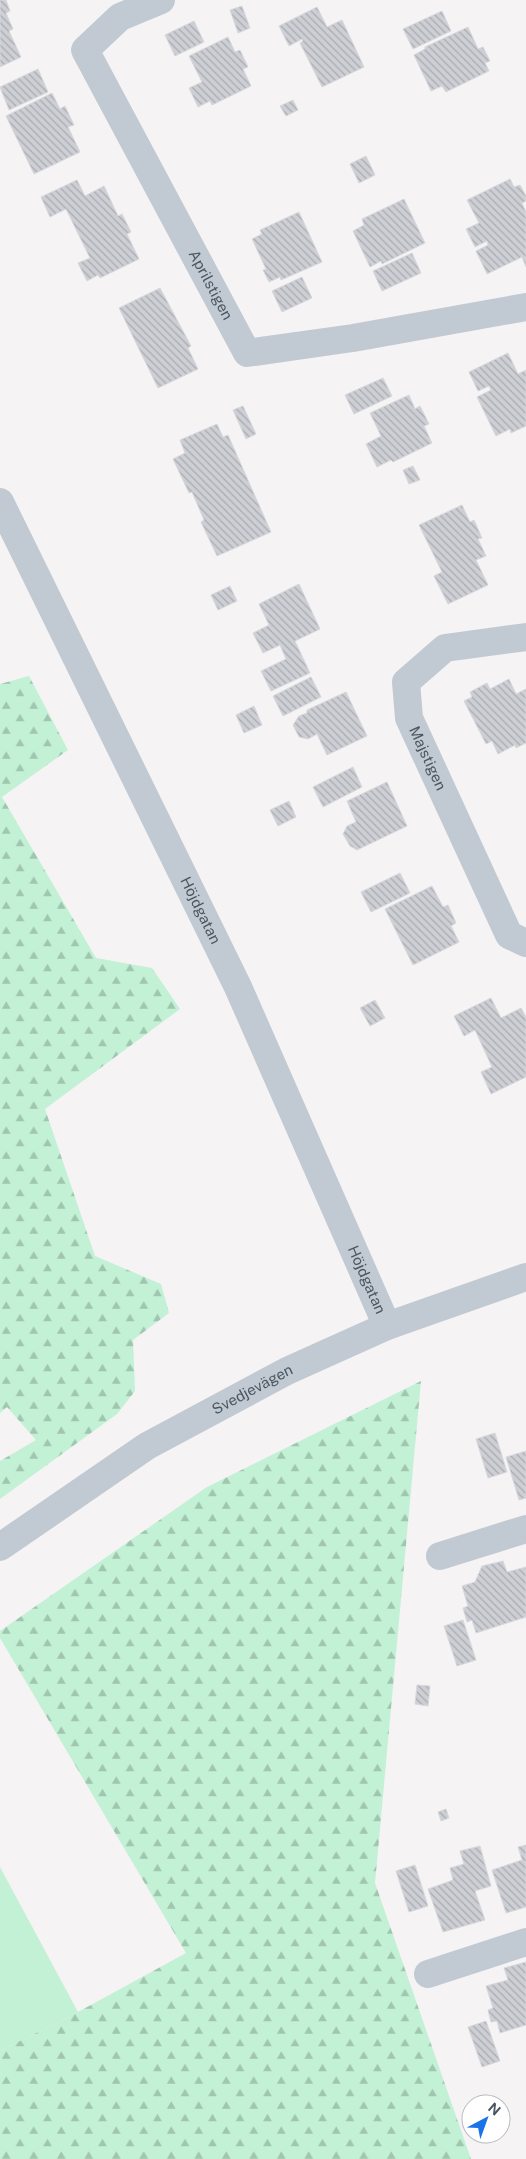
<svg xmlns="http://www.w3.org/2000/svg" width="526" height="2159" font-family="'Public Sans',sans-serif">
  <style>
    .green { fill: #c3f1d5 }
    .forest { fill: url(#forest-firs) }
    .building { fill: url(#building-back-hatch); stroke: #d7d9de }
    .lines { fill: none; stroke-linecap: round; stroke-linejoin: round }
    .minor { stroke: #c1cad2; stroke-width: 28 }
    .tertiary { stroke: #c1cad2; stroke-width: 28 }
    .labels { text-anchor: middle; stroke-width: 4; stroke-linejoin: round; paint-order: stroke }
    .street-label { font-size: 15px; fill: #4a5661; stroke: #fff }
  </style>
  <defs>
    <pattern id="forest-firs" width="22" height="20" patternUnits="userSpaceOnUse" patternTransform="scale(1.25)"><rect width="22" height="20" fill="#c3f1d5"/><path d="M5 1l3.5 6h-7zM16 11l3.5 6h-7z" fill="#a0c6b0"/></pattern>
    <pattern id="building-back-hatch" width="6" height="6" patternUnits="userSpaceOnUse" patternTransform="scale(1.25)"><rect width="6" height="6" fill="#cdcfd5"/><path d="M-1 5l2 2M0 0l6 6M5-1l2 2" fill="none" stroke="#a8abb0"/></pattern>
  </defs>
  <rect width="100%" height="100%" fill="#f5f3f3"/>
  <path class="green" d="M 0,1867 L 78,2012 L 0,2051 Z"/>
  <path class="forest" d="M 29,676 L 68,750 L 2,797 L 96,958 L 152,968 L 180,1009 L 45,1109 L 95,1256 L 161,1284 L 169,1313 L 133,1340 L 135,1391 L 117,1414 L 0,1499 L 0,1461 L 36,1440 L 7,1407 L 0,1413 L 0,684 Z
    M 421,1381 L 375,1883 L 471,2159 L 0,2159 L 0,2051 L 78,2012 L 186,1953 L 0,1638 L 0,1631 L 207,1487 Z"/>
  <path class="building" d="M 0,0 L 6,0 L 10,11 L 6,13 L 13,29 L 9,31 L 21,57 L 0,67 Z
    M 242,6 L 250,28 L 238,33 L 230,10 Z
    M 317,7 L 327,27 L 342,20 L 364,67 L 322,87 L 300,43 L 303,41 L 302,39 L 289,46 L 279,26 Z
    M 442,11 L 451,31 L 413,49 L 403,29 Z
    M 194,21 L 204,42 L 175,56 L 165,35 Z
    M 468,27 L 478,49 L 483,47 L 490,61 L 485,63 L 489,71 L 446,92 L 442,86 L 431,91 L 414,55 L 425,49 L 425,47 Z
    M 228,37 L 235,52 L 240,50 L 248,67 L 243,69 L 251,86 L 212,105 L 210,101 L 198,107 L 189,88 L 202,82 L 189,56 Z
    M 38,69 L 48,92 L 9,110 L 0,87 Z
    M 52,93 L 60,109 L 65,106 L 74,125 L 68,127 L 80,152 L 34,174 L 6,116 Z
    M 293,100 L 298,110 L 286,116 L 280,106 Z
    M 366,156 L 375,175 L 359,183 L 350,164 Z
    M 510,179 L 514,187 L 520,185 L 526,196 L 526,201 L 522,203 L 526,212 L 526,267 L 522,257 L 487,274 L 476,251 L 488,245 L 487,241 L 475,247 L 466,229 L 479,223 L 467,200 Z
    M 77,180 L 85,196 L 104,186 L 118,216 L 122,214 L 131,232 L 127,234 L 139,259 L 100,278 L 98,275 L 87,281 L 78,263 L 90,258 L 66,209 L 50,217 L 41,197 Z
    M 404,199 L 425,243 L 382,264 L 381,261 L 370,267 L 353,231 L 364,225 L 362,219 Z
    M 299,212 L 322,262 L 281,280 L 280,277 L 269,282 L 263,270 L 266,269 L 252,239 L 262,234 L 260,230 Z
    M 412,253 L 421,273 L 382,291 L 373,271 Z
    M 302,277 L 312,298 L 282,312 L 272,291 Z
    M 160,288 L 191,346 L 188,348 L 198,369 L 158,388 L 119,308 Z
    M 508,353 L 518,374 L 526,370 L 526,426 L 511,433 L 510,429 L 496,436 L 477,397 L 491,390 L 489,386 L 478,391 L 469,372 Z
    M 383,378 L 392,396 L 354,414 L 345,395 Z
    M 409,395 L 415,409 L 420,406 L 429,424 L 424,426 L 432,443 L 393,462 L 391,460 L 377,467 L 366,444 L 381,436 L 370,413 Z
    M 243,406 L 256,434 L 246,439 L 233,410 Z
    M 217,424 L 223,437 L 228,435 L 271,532 L 217,556 L 201,522 L 204,520 L 192,492 L 189,493 L 173,459 L 185,453 L 180,440 Z
    M 413,466 L 420,480 L 409,484 L 403,470 Z
    M 462,505 L 470,522 L 474,520 L 482,538 L 478,539 L 486,556 L 476,560 L 488,585 L 448,604 L 434,576 L 442,572 L 419,525 Z
    M 299,584 L 320,629 L 295,641 L 310,673 L 271,691 L 261,671 L 286,659 L 280,645 L 263,653 L 253,633 L 269,625 L 259,604 Z
    M 230,586 L 237,601 L 218,610 L 211,595 Z
    M 311,677 L 321,697 L 283,716 L 273,696 Z
    M 509,679 L 516,694 L 526,689 L 526,743 L 516,748 L 515,745 L 498,754 L 492,741 L 486,744 L 464,701 L 472,697 L 470,692 L 487,683 L 490,689 Z
    M 346,692 L 367,736 L 327,755 L 317,734 L 308,739 L 299,737 L 293,725 L 299,716 L 307,713 L 307,710 Z
    M 254,706 L 262,725 L 244,733 L 236,715 Z
    M 353,767 L 362,787 L 323,807 L 313,787 Z
    M 387,782 L 407,826 L 357,850 L 350,846 L 343,834 L 347,826 L 356,822 L 347,801 Z
    M 289,801 L 296,817 L 278,826 L 270,810 Z
    M 400,873 L 410,893 L 371,912 L 361,892 Z
    M 432,886 L 443,907 L 448,905 L 456,923 L 451,926 L 459,942 L 413,965 L 385,909 Z
    M 491,998 L 501,1018 L 521,1008 L 526,1017 L 526,1077 L 491,1094 L 481,1072 L 492,1067 L 475,1030 L 464,1036 L 454,1016 Z
    M 375,1000 L 385,1018 L 370,1026 L 360,1008 Z
    M 495,1433 L 507,1472 L 488,1478 L 476,1439 Z
    M 526,1451 L 526,1498 L 519,1500 L 506,1457 Z
    M 503,1561 L 507,1572 L 526,1567 L 526,1617 L 476,1633 L 472,1620 L 467,1622 L 463,1608 L 468,1606 L 462,1586 L 475,1582 L 482,1566 Z
    M 463,1620 L 476,1660 L 457,1666 L 444,1626 Z
    M 417,1685 L 430,1686 L 428,1706 L 415,1704 Z
    M 446,1809 L 449,1818 L 441,1821 L 438,1812 Z
    M 526,1845 L 526,1907 L 506,1913 L 492,1870 L 522,1860 L 518,1847 Z
    M 480,1846 L 491,1886 L 475,1891 L 485,1920 L 443,1932 L 428,1889 L 453,1880 L 450,1868 L 464,1864 L 460,1851 Z
    M 415,1865 L 428,1906 L 409,1912 L 396,1871 Z
    M 526,1962 L 526,2025 L 500,2033 L 497,2021 L 491,2022 L 488,2010 L 493,2008 L 486,1986 L 508,1980 L 504,1968 Z
    M 486,2021 L 500,2061 L 482,2067 L 468,2027 Z"/>
  <g class="lines">
    <g class="minor">
      <path id="s1" d="M 161,0 L 120,17 L 85,50 L 247,353 L 353,338 L 526,307"/>
      <path id="s2" d="M 526,637 L 445,648 L 406,682 L 409,718 L 509,935 L 526,943"/>
      <path d="M 440,1556 L 526,1529"/>
      <path d="M 428,1974 L 526,1942"/>
    </g>
    <g class="tertiary">
      <path id="s3" d="M 0,502 L 238,987 L 387,1326"/>
      <path id="s4" d="M 0,1547 L 147,1446 L 287,1371 L 387,1326 L 526,1277"/>
    </g>
  </g>
  <g class="labels">
    <g class="street-label">
      <text dy="5" stroke="none"><textPath href="#s1" startOffset="359">Aprilstigen</textPath></text>
      <text dy="5" stroke="none"><textPath href="#s2" startOffset="214">Majstigen</textPath></text>
      <text dy="5" stroke="none"><textPath href="#s3" startOffset="455">Höjdgatan</textPath></text>
      <text dy="5" stroke="none"><textPath href="#s3" startOffset="860">Höjdgatan</textPath></text>
      <text dy="5" stroke="none"><textPath href="#s4" startOffset="298">Svedjevägen</textPath></text>
    </g>
  </g>
  <g transform="translate(486 2119) rotate(41)"><circle r="24" fill="#ffffff" stroke="#b7bbc0"/>
  <path d="M0-4L9 19L0 12L-9 19Z" fill="#1a73e8"/>
  <text y="-8" font-size="14" font-weight="bold" text-anchor="middle" fill="#4a5661">N</text>
  </g>
</svg>
